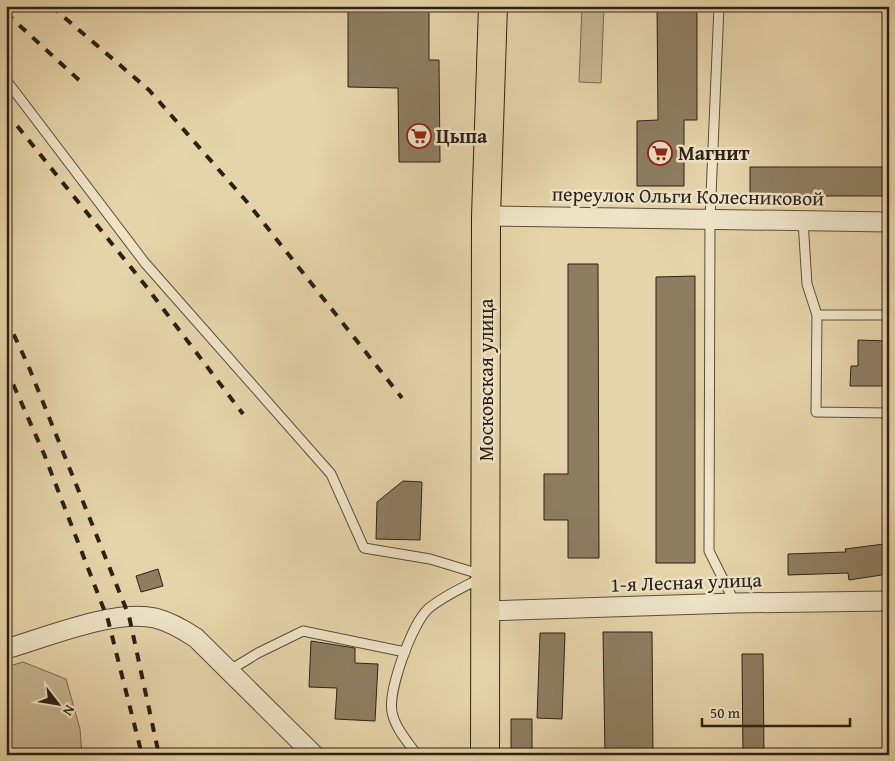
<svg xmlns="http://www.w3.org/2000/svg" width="895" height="761" font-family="'Gentium Book Plus',serif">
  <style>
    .green { fill: #c6b590; stroke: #7a6a53 }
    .building { fill: #8d7e62; stroke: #2e2016 }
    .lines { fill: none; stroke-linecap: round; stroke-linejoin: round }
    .service-casing { stroke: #5c4d3b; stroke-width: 11 }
    .minor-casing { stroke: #5c4d3b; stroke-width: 21 }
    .primary-casing { stroke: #2e2016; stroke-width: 30 }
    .service { stroke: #eee3c7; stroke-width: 9 }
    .minor { stroke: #eee3c7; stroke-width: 19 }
    .primary { stroke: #e5d4a9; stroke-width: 28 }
    .rail { stroke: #2e2016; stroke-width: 4; stroke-dasharray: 9 9; stroke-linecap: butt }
    .labels { text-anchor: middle; stroke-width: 5; stroke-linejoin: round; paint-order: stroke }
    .poi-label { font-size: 20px; font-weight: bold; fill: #2e2016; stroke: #eee3c7; text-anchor: start }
    .street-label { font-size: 20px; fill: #2e2016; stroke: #eee3c7 }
  </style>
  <rect width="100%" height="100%" fill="#e5d4a9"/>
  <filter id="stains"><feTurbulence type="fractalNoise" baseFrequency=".004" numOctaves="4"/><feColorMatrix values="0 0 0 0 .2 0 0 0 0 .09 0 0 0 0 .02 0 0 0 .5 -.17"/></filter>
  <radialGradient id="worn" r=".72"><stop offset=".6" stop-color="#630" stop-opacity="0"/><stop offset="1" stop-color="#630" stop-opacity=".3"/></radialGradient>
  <path class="green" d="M 582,6 L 604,6 L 601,83 L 579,82 Z
    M 23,662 L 66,679 L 80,729 L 82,755 L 6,755 L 6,667 Z"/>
  <path class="building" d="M 348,6 L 429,6 L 429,60 L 439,60 L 440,162 L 399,162 L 398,88 L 348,87 Z
    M 657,6 L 697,6 L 697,120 L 684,120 L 684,186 L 637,186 L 637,121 L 658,120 Z
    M 750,167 L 889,167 L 889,196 L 750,196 Z
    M 568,264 L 598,264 L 599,558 L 568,558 L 568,520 L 544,520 L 544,474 L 568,474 Z
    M 695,276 L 695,563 L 656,563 L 656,277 Z
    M 858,340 L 889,341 L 889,386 L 850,386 L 851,366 L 858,366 Z
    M 403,481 L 422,482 L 420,540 L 376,539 L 377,502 Z
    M 884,544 L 888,574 L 849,580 L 848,573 L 788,575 L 788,554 L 846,552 L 845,549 Z
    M 158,569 L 163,586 L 141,592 L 136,576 Z
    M 603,632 L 652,632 L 653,755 L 605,755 Z
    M 540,633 L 565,633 L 562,719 L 537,718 Z
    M 311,641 L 355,648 L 355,663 L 378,664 L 375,721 L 335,719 L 337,688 L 309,687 Z
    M 742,654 L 763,654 L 764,755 L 743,755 Z
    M 511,719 L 532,719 L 532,752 L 511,752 Z"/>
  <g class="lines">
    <defs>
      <path id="service" d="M 719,6 L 710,219 L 709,551 L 735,603
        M 6,80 L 145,263 L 331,474 L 364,548 L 430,559 L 483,575
        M 803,221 L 807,284 L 817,315
        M 889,315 L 817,315 L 816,412 L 889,413
        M 230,670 L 258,653 L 303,631 L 405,652
        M 417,755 C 408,742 395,728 392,712 C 388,690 412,624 428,609 C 443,596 464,587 481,578"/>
      <path id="minor" d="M 486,216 L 889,222
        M 485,611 L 735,603 L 889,601
        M 6,649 C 47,637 114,609 155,618 C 171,622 184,630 196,638 L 314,755"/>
      <path id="primary" d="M 485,755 L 486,216 L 493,6"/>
    </defs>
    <use href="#service" class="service-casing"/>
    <use href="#minor" class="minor-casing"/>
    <use href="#primary" class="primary-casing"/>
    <use href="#service" class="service"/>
    <use href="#minor" class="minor"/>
    <use href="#primary" class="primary"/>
    <path class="rail" d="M 51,6 L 149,90 L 247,202 L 402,398
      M 6,13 L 80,81
      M 6,112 L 145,285 L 243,414
      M 6,318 L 28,365 L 129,616 L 159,755
      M 6,368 L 44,454 L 108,620 L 142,755"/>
  </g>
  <defs>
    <symbol id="supermarket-ring" viewBox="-11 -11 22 22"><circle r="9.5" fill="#eee3c7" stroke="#8f2418" stroke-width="1.5"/><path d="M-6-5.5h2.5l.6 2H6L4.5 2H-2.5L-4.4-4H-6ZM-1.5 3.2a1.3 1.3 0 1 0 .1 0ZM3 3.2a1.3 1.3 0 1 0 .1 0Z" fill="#8f2418"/></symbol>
  </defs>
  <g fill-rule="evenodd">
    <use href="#supermarket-ring" x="405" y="122" width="28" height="28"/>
    <use href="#supermarket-ring" x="646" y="139" width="28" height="28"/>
  </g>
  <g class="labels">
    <g class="poi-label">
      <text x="436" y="143">Цыпа</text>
      <text x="678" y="160">Магнит</text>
    </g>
    <g class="street-label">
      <text transform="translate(688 196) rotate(1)" y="7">переулок Ольги Колесниковой</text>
      <text transform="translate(486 380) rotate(-90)" y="7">Московская улица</text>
      <text transform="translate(686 582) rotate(-2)" y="7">1-я Лесная улица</text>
    </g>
  </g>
  <rect width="895" height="761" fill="none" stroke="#e5d4a9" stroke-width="25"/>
  <rect x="8" y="8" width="880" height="746" fill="none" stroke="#2e2016" stroke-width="2.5"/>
  <rect x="12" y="12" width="870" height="736" fill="none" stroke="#2e2016"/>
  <g transform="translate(58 704) rotate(121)" stroke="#eee3c7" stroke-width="4" paint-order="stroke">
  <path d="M0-4L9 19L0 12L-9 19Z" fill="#2e2016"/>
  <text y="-8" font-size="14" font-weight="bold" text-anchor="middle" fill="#2e2016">N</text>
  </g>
  <path d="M702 718v8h148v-8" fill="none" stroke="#2e2016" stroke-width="2.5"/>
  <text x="710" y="718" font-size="15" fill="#2e2016" stroke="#eee3c7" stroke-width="4" paint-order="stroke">50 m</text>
  <rect width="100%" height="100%" filter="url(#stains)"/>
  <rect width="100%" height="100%" fill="url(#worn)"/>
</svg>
